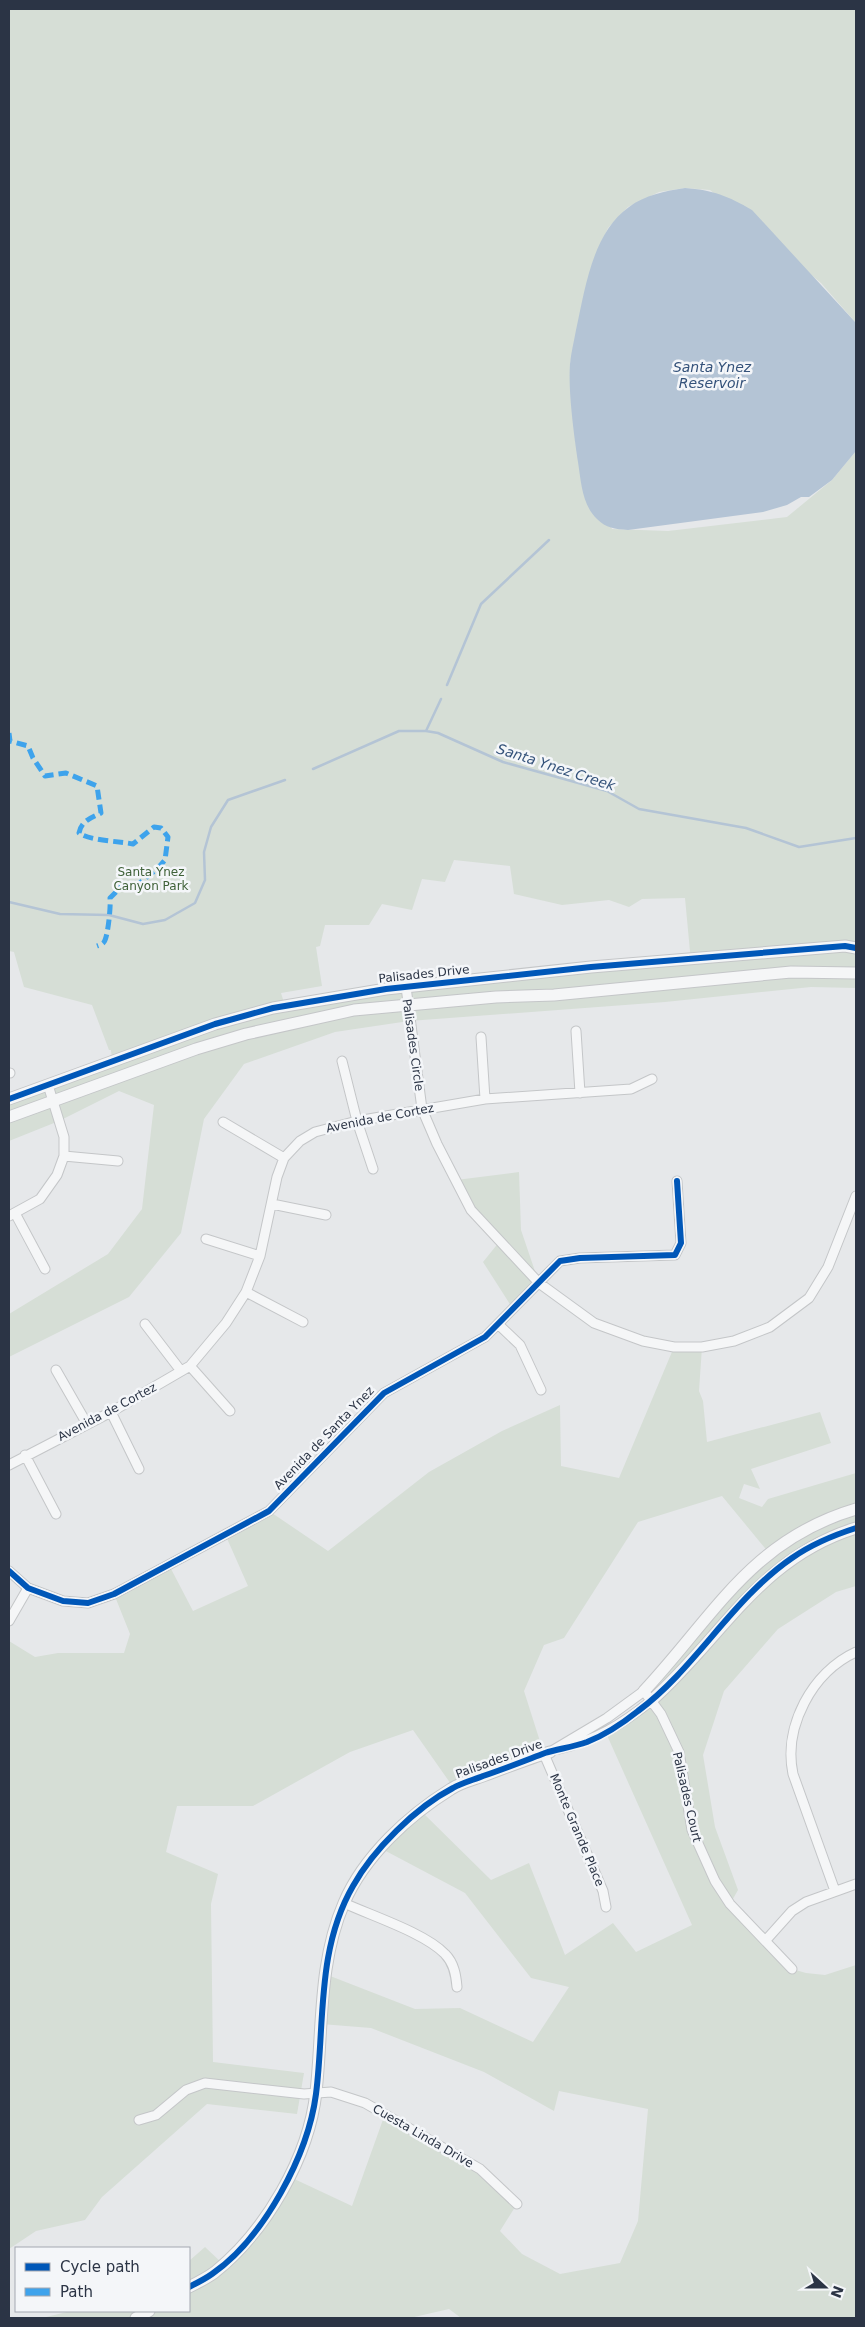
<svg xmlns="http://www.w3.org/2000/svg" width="865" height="2327" font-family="'DejaVu Sans',sans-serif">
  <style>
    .green { fill: #d6ded6; fill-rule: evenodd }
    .water { fill: #b4c4d5 }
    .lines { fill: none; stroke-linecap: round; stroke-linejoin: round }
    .stream { stroke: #b4c4d5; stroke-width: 2.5 }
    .minor-casing { stroke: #c4c6c8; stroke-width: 11 }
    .tertiary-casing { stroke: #c4c6c8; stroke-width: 13 }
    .minor { stroke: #f5f6f7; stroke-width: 9 }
    .tertiary { stroke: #f5f6f7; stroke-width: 11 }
    .quiet { stroke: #3ea3ec; stroke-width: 5; stroke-dasharray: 10 5; stroke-linecap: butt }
    .cycleway-casing { stroke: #f4f6f9; stroke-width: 9 }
    .cycleway { stroke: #0057b8; stroke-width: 6 }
    .labels { text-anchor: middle; stroke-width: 5; stroke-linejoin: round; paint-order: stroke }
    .park-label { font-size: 12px; fill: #3f6138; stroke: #f4f6f9 }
    .street-label { font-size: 12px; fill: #2b3445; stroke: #f4f6f9 }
    .water-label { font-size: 14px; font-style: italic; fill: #34527a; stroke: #f4f6f9 }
  </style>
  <rect width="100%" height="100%" fill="#e6e8ea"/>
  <path class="green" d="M 9,9 L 856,9 L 856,323 L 821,283 L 710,190 L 685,188 L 659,192 L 628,207 L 608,228 L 593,262 L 570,364 L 576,445 L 612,529 L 668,531 L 787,517 L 832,480 L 856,451 L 856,988 L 811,987 L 665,1002 L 409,1021 L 335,1032 L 244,1064 L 204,1119 L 181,1233 L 129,1297 L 9,1357 L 9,1314 L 108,1254 L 142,1209 L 154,1105 L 119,1091 L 59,1121 L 9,1141 L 9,1099 L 112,1061 L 111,1050 L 109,1050 L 92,1005 L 24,987 L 14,952 L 9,951 ZM 454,860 L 510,866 L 514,894 L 562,905 L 609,900 L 629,907 L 642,899 L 685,898 L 691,962 L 339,996 L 285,1006 L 281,993 L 322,986 L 316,947 L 320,946 L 325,925 L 369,925 L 382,904 L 412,910 L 422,879 L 445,882 Z
    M 519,1172 L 521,1230 L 539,1283 L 513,1309 L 483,1262 L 500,1241 L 471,1210 L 456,1180 Z
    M 674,1347 L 702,1347 L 699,1391 L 703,1401 L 707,1442 L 820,1412 L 831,1443 L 751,1469 L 760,1489 L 744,1484 L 739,1498 L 762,1507 L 768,1499 L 856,1473 L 856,1586 L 836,1592 L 778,1629 L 724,1691 L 703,1755 L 715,1827 L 738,1890 L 730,1904 L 792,1969 L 806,1973 L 825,1975 L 856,1965 L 856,2318 L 461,2318 L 449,2309 L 410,2318 L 42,2318 L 71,2311 L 189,2311 L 189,2261 L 205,2247 L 223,2264 L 290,2177 L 352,2206 L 385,2114 L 480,2169 L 517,2204 L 500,2231 L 522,2254 L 560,2274 L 620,2263 L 638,2221 L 648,2109 L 559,2091 L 554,2111 L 484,2072 L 371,2028 L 321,2024 L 325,1974 L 415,2009 L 460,2008 L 533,2042 L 569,1987 L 531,1978 L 465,1893 L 382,1849 L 420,1810 L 491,1880 L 529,1863 L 565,1955 L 613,1923 L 636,1952 L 692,1925 L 606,1733 L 650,1702 L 644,1691 L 769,1553 L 722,1496 L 638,1522 L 564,1638 L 544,1645 L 524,1691 L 544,1754 L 453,1787 L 413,1730 L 350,1752 L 253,1806 L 177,1806 L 166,1852 L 218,1874 L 211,1904 L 213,2062 L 304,2073 L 297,2114 L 207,2104 L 102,2197 L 85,2220 L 36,2231 L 9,2249 L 9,1641 L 35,1657 L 58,1653 L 124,1653 L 130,1634 L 114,1594 L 169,1565 L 193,1611 L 248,1586 L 225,1534 L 269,1511 L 328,1551 L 429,1472 L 502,1431 L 560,1405 L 561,1466 L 619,1478 Z"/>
  <path class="water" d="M 685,188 C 713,190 728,196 752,210 L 856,323 L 856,451 L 832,480 L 809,497 L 801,497 L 787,505 L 763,512 L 628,530 C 615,529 606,528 597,519 C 582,505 581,481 578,462 C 574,435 568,391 570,364 C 571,353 574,341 576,330 C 585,290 592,233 629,207 C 645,195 665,191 685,188 Z"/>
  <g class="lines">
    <path class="stream" d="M 447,685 L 481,604 L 549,540
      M 426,731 L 441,699
      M 313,769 L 399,731 L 426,731 L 438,733 L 503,762 L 607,791 L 639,809 L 746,828 L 799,847 L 856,838
      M 9,902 L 60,914 L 109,915 L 143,924 L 165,920 L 195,903 L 205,880 L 204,852 L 211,827 L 228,800 L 285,780"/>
    <defs>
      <path id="minor" d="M 406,987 L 422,1109 L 437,1144 L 471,1210 L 539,1283 L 594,1323 L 643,1341 L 674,1347 L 702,1347 L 734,1341 L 770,1327 L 809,1298 L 828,1267 L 856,1196
        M 576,1031 L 580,1093
        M 481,1037 L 485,1099
        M 342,1061 L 357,1121 L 373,1169
        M 9,1073 L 10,1073
        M 223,1122 L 284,1158
        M 64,1156 L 118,1161
        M 272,1204 L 326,1215
        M 15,1213 L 45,1269
        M 9,1216 L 40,1199 L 57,1175 L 64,1156 L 64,1137 L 48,1085
        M 206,1239 L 260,1256
        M 246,1292 L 303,1322
        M 145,1324 L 181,1371
        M 499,1325 L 520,1345 L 541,1390
        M 190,1366 L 230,1411
        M 56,1370 L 87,1424
        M 111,1412 L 139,1469
        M 25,1455 L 56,1514
        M 9,1465 L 111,1412 L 190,1366 L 226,1323 L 246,1292 L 260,1256 L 277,1177 L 284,1158 L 300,1141 L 315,1132 L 357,1121 L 485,1099 L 631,1089 L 652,1079
        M 9,1571 L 28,1588 L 63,1601 L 88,1603 L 114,1594 L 269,1511 L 384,1393 L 485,1337 L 560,1261 L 580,1258 L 675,1255 L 681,1243 L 677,1181
        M 9,1621 L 28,1588
        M 559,1749 C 596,1740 621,1725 651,1701
        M 550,1752 L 607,1718 L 644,1691 L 661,1714 L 679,1752 L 692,1830 L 715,1881 L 730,1904 L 792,1969
        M 544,1754 L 603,1891 L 606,1907
        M 835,1891 L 793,1774 C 783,1727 812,1672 856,1652
        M 344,1903 C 372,1916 425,1933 445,1954 C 454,1963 456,1975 457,1987
        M 766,1940 L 792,1911 L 806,1902 L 856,1884
        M 139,2120 L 156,2115 L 186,2090 L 205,2083 L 304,2094 L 331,2092 L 365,2103 L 480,2169 L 517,2204"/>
      <path id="tertiary" d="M 9,1099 L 215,1024 L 273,1008 L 386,989 L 591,967 L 845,946 L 856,948
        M 9,1117 L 196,1049 L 246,1034 L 354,1010 L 496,997 L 554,995 L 791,972 L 856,973
        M 644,1691 C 714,1616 751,1540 856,1509
        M 651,1701 C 722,1638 759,1558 856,1528
        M 189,2287 C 197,2283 207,2278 215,2272 C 266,2231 309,2157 316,2092 C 323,2029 318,1963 344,1903 C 364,1856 409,1815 451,1789 C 460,1783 472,1780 483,1776 C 505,1768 527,1759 550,1752
        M 136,2318 L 149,2311"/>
    </defs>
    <use href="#minor" class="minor-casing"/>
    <use href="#tertiary" class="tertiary-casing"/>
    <use href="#minor" class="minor"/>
    <use href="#tertiary" class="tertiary"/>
    <path class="quiet" d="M 9,733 L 10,741 L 28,746 L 33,758 L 45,776 L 66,773 L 97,786 L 101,813 C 91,818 81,821 79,833 C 90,841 119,841 133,844 L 154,827 L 161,828 L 168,837 L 165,860 L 158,868 L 136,886 L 121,887 L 110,898 C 111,905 108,937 104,942 C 103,944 100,945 97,946"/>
    <defs>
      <path id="cycleway" d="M 9,1099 L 215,1024 L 273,1008 L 386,989 L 591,967 L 845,946 L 856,948
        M 9,1571 L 28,1588 L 63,1601 L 88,1603 L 114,1594 L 269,1511 L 384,1393 L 485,1337 L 560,1261 L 580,1258 L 675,1255 L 681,1243 L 677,1181
        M 189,2287 C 197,2283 205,2279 212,2274 C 264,2238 308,2155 316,2094 C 325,2024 316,1950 353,1886 C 373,1850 416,1807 453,1788 C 462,1783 473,1780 483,1776 C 504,1769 524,1761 545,1753 C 558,1749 573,1747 587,1742 C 605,1735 623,1723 638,1711 C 696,1668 732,1599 792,1558 C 812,1544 834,1535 856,1528"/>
    </defs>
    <use href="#cycleway" class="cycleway-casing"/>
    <use href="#cycleway" class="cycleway"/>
  </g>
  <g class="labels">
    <g class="park-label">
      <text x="151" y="876">Santa Ynez<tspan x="151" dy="14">Canyon Park</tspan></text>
    </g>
    <g class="street-label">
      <text transform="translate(424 974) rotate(-6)" y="4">Palisades Drive</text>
      <text transform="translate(413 1045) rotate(82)" y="4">Palisades Circle</text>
      <text transform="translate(380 1118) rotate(-11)" y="4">Avenida de Cortez</text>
      <text transform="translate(107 1412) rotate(-28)" y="4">Avenida de Cortez</text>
      <text transform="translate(324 1438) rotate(-46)" y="4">Avenida de Santa Ynez</text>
      <text transform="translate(499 1759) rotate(-20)" y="4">Palisades Drive</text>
      <text transform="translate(687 1797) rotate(77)" y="4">Palisades Court</text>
      <text transform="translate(577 1830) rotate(67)" y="4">Monte Grande Place</text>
      <text transform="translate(423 2136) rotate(30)" y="4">Cuesta Linda Drive</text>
    </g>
    <g class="water-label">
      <text x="712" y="372">Santa Ynez<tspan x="712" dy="16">Reservoir</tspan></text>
      <text transform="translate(556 767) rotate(18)" y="5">Santa Ynez Creek</text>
    </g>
  </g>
  <rect width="865" height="2327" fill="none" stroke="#2b3445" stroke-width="20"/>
  <rect x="15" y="2247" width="175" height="65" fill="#f4f6f9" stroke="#a4a8b1"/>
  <rect x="25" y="2263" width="25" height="8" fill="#0057b8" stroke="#a4a8b1"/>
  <text x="60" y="2272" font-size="15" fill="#2b3445">Cycle path</text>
  <rect x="25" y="2288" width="25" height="8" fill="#3ea3ec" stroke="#a4a8b1"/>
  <text x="60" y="2297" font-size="15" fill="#2b3445">Path</text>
  <g transform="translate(825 2287) rotate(111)" stroke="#f4f6f9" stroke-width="4" paint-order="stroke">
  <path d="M0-4L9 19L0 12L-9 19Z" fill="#2b3445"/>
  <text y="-8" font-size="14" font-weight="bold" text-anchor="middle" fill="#2b3445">N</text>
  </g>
</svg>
